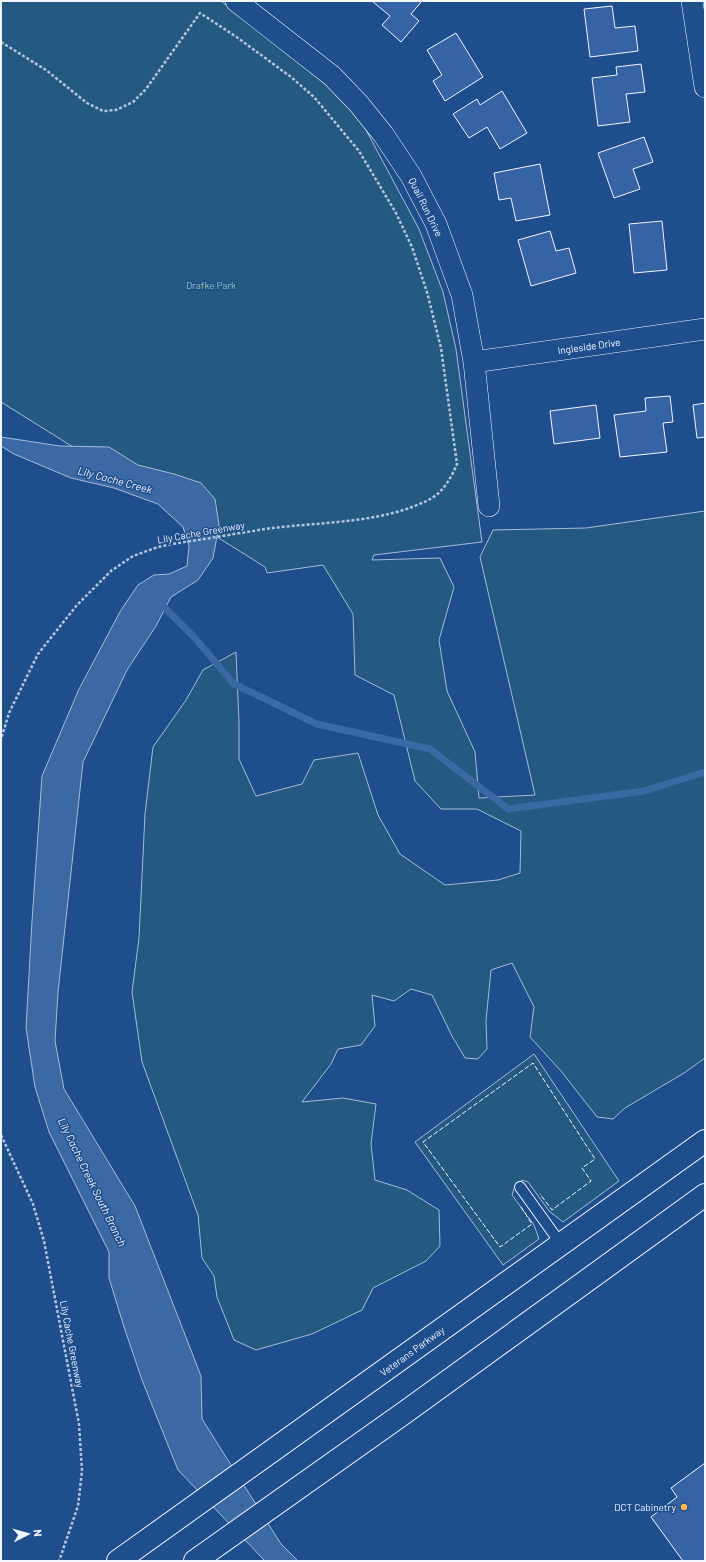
<svg xmlns="http://www.w3.org/2000/svg" width="706" height="1562" font-family="Barlow,sans-serif">
  <style>
    .green { fill: #245a82; stroke: #a8bbd7 }
    .water { fill: #3b69a3; stroke: #a8bbd7 }
    .lines { fill: none; stroke-linecap: round; stroke-linejoin: round }
    .stream { stroke: #3b69a3; stroke-width: 7 }
    .building { fill: #3563a3; stroke: #f2f6ff }
    .service-casing { stroke: #f2f6ff; stroke-width: 12 }
    .minor-casing { stroke: #f2f6ff; stroke-width: 22 }
    .secondary-casing { stroke: #f2f6ff; stroke-width: 24 }
    .path { stroke: #b3c4dc; stroke-width: 2.5; stroke-dasharray: 3 2; stroke-linecap: butt }
    .service { stroke: #1f4e8c; stroke-width: 10 }
    .minor { stroke: #1f4e8c; stroke-width: 21 }
    .secondary { stroke: #1f4e8c; stroke-width: 22 }
    .fence { stroke: #f2f6ff; stroke-width: 1; stroke-dasharray: 5 2; stroke-linecap: butt }
    .poi-dot { fill: #ffb74d; stroke: #1f4e8c; stroke-width: 1.5 }
    .labels { text-anchor: middle; stroke-width: 3; stroke-linejoin: round; paint-order: stroke }
    .street-label { font-size: 10px; fill: #f2f6ff; stroke: #1f4e8c }
    .park-label { font-size: 10px; fill: #97c8a6; stroke: #1f4e8c }
    .poi-label { font-size: 10px; fill: #f2f6ff; stroke: #1f4e8c; text-anchor: end }
    .water-label { font-size: 11px; font-style: italic; fill: #f2f6ff; stroke: #1f4e8c }
  </style>
  <rect width="100%" height="100%" fill="#1f4e8c"/>
  <path class="green" d="M 1,1 L 221,1 L 351,102 L 419,229 L 443,292 L 456,349 L 482,542 L 374,555 L 372,560 L 440,558 L 454,587 L 439,640 L 447,691 L 475,752 L 479,798 L 535,795 L 480,557 L 493,530 L 586,528 L 705,511 L 705,1058 L 684,1073 L 625,1108 L 613,1119 L 597,1117 L 561,1071 L 530,1037 L 534,1007 L 512,963 L 491,970 L 486,1021 L 487,1049 L 478,1059 L 465,1058 L 452,1036 L 432,995 L 411,989 L 394,1001 L 372,995 L 375,1026 L 361,1045 L 338,1049 L 331,1064 L 302,1102 L 343,1098 L 376,1104 L 371,1144 L 375,1180 L 407,1190 L 439,1210 L 440,1246 L 426,1261 L 373,1288 L 362,1310 L 312,1334 L 256,1350 L 234,1340 L 217,1297 L 214,1276 L 202,1258 L 198,1215 L 142,1062 L 132,992 L 139,938 L 145,814 L 153,747 L 186,700 L 203,670 L 236,652 L 239,722 L 239,759 L 256,796 L 302,784 L 314,760 L 358,753 L 378,815 L 400,854 L 445,885 L 498,880 L 520,873 L 521,831 L 477,809 L 441,809 L 415,781 L 394,695 L 355,675 L 353,614 L 323,565 L 267,573 L 265,567 L 1,402 Z
    M 534,1054 L 619,1181 L 563,1222 L 549,1211 L 528,1182 L 522,1180 L 515,1186 L 512,1195 L 534,1225 L 539,1239 L 503,1265 L 415,1142 Z"/>
  <path class="water" d="M 1,437 L 60,446 L 109,447 L 138,465 L 174,474 L 201,483 L 215,499 L 219,525 L 213,558 L 198,580 L 171,597 L 156,626 L 127,670 L 83,762 L 58,992 L 55,1041 L 64,1089 L 135,1206 L 201,1376 L 202,1419 L 281,1544 L 298,1561 L 265,1561 L 178,1470 L 142,1380 L 124,1327 L 109,1278 L 109,1252 L 49,1132 L 35,1087 L 26,1028 L 32,921 L 42,776 L 79,689 L 121,610 L 138,585 L 154,575 L 169,574 L 187,566 L 189,546 L 183,527 L 158,504 L 114,488 L 71,478 L 14,454 L 1,446 Z"/>
  <g class="lines">
    <path class="stream" d="M 159,602 L 193,636 L 234,684 L 317,724 L 430,749 L 508,809 L 644,791 L 705,772"/>
  </g>
  <path class="building" d="M 372,1 L 422,1 L 411,14 L 419,21 L 401,42 L 382,25 L 390,16 Z
    M 612,6 L 615,28 L 635,26 L 638,51 L 590,57 L 584,9 Z
    M 456,33 L 483,77 L 445,101 L 433,81 L 442,75 L 427,50 Z
    M 641,64 L 645,92 L 626,94 L 630,122 L 598,126 L 592,78 L 617,75 L 616,67 Z
    M 502,91 L 527,133 L 500,149 L 487,127 L 469,138 L 453,114 L 477,99 L 480,105 Z
    M 644,137 L 653,162 L 633,169 L 640,189 L 614,198 L 598,153 Z
    M 540,164 L 550,215 L 516,221 L 511,198 L 499,200 L 494,173 Z
    M 662,221 L 667,270 L 634,273 L 629,224 Z
    M 550,231 L 556,251 L 569,248 L 576,273 L 531,286 L 518,240 Z
    M 670,396 L 673,422 L 663,423 L 667,452 L 620,457 L 614,415 L 646,411 L 645,398 Z
    M 705,403 L 705,437 L 697,438 L 693,405 Z
    M 596,405 L 600,438 L 554,444 L 550,411 Z
    M 705,1463 L 705,1561 L 683,1561 L 651,1517 L 677,1497 L 671,1488 Z"/>
  <g class="lines">
    <defs>
      <path id="service" d="M 520,1187 L 561,1244"/>
      <path id="minor" d="M 236,1 L 332,76 L 358,103 L 383,134 L 411,176 L 436,224 L 462,295 L 474,362 L 489,506
        M 692,1 L 705,87
        M 474,362 L 705,329"/>
      <path id="secondary" d="M 118,1561 L 705,1141
        M 195,1561 L 404,1413 L 705,1195"/>
    </defs>
    <use href="#service" class="service-casing"/>
    <use href="#minor" class="minor-casing"/>
    <use href="#secondary" class="secondary-casing"/>
    <path class="path" d="M 1,42 L 46,70 L 87,103 L 103,111 L 116,110 L 133,102 L 146,89 L 200,13 L 238,38 L 291,77 L 314,97 L 359,151 L 396,213 L 412,247 L 427,292 L 441,348 L 457,464 C 452,476 444,491 432,498 C 387,523 323,522 272,528 C 239,533 206,539 172,544 L 158,547 L 133,556 L 111,571 L 77,605 L 38,654 L 9,713 L 1,739
      M 1,1135 L 33,1204 L 44,1241 L 79,1424 L 82,1471 L 78,1506 L 59,1561"/>
    <use href="#service" class="service"/>
    <use href="#minor" class="minor"/>
    <use href="#secondary" class="secondary"/>
    <path class="fence" d="M 521,1207 L 532,1224 L 500,1247 L 423,1142 L 533,1063 L 595,1159 L 582,1168 L 591,1181 L 552,1210 L 540,1194"/>
  </g>
  <circle class="poi-dot" cx="684" cy="1507" r="4"/>
  <g class="labels">
    <g class="street-label">
      <text transform="translate(426 207) rotate(64)" y="4">Quail Run Drive</text>
      <text transform="translate(589 346) rotate(-8)" y="4">Ingleside Drive</text>
      <text transform="translate(201 532) rotate(-10)" y="4">Lily Cache Greenway</text>
      <text transform="translate(72 1344) rotate(79)" y="4">Lily Cache Greenway</text>
      <text transform="translate(412 1351) rotate(-36)" y="4">Veterans Parkway</text>
    </g>
    <g class="park-label">
      <text x="211" y="289">Drafke Park</text>
    </g>
    <g class="poi-label">
      <text x="676" y="1511">DCT Cabinetry</text>
    </g>
    <g class="water-label">
      <text transform="translate(115 480) rotate(15)" y="4">Lily Cache Creek</text>
      <text transform="translate(92 1182) rotate(64)" y="4">Lily Cache Creek South Branch</text>
    </g>
  </g>
  <rect width="706" height="1562" fill="none" stroke="#f2f6ff" stroke-width="4"/>
  <g transform="translate(28 1534) rotate(84)" stroke="#1f4e8c" stroke-width="3" paint-order="stroke">
  <path d="M0-3L7 15L0 10L-7 15Z" fill="#f2f6ff"/>
  <text y="-6" font-size="11" font-weight="bold" text-anchor="middle" fill="#f2f6ff">N</text>
  </g>
</svg>
